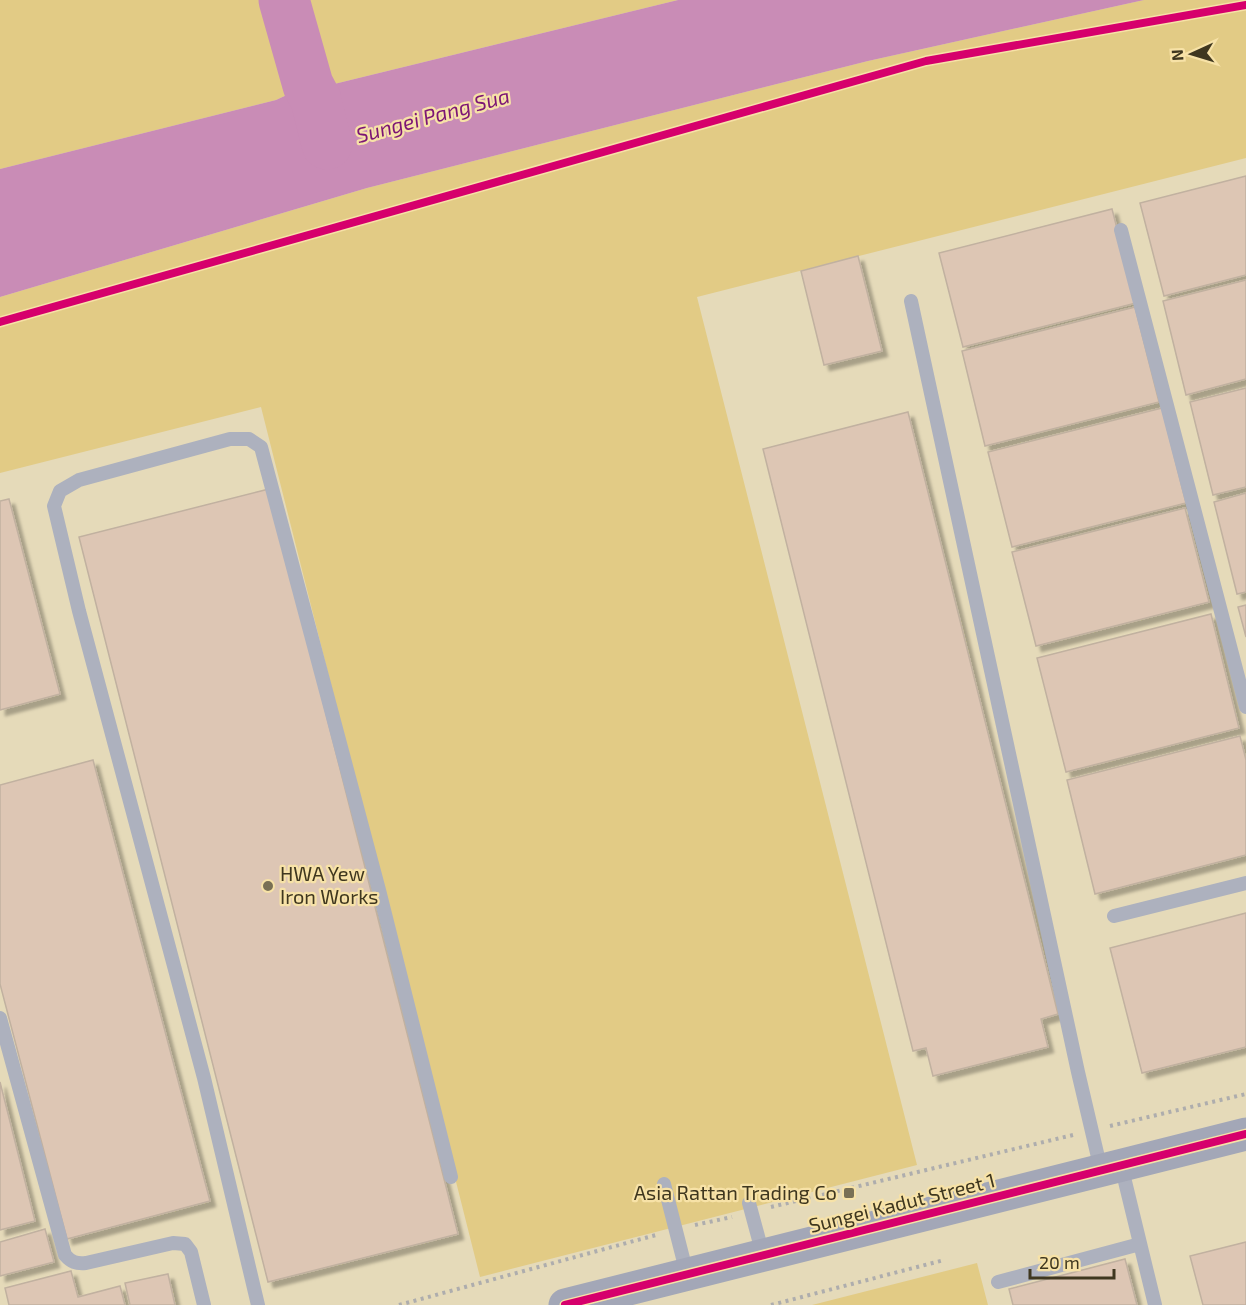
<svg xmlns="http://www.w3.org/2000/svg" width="1246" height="1305" font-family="'Exo 2',sans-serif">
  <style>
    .green { fill: #e2cb85 }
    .water { fill: #c98cb6 }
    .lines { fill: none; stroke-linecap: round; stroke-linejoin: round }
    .river { stroke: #c98cb6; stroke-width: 51 }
    .building { fill: #ddc6b4; stroke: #c1b1a0; stroke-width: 1.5; filter: url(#shadow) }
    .path { stroke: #aeadad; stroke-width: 4; stroke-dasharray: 3 4.5; stroke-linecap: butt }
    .lane { stroke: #adb1be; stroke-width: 14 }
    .secondary { stroke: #a3a7b7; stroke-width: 33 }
    .cycleway-casing { stroke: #f7e2a7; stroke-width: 11 }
    .cycleway { stroke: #d6006c; stroke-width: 8 }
    .poi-dot { fill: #797055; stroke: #f7e2a7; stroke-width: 2 }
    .labels { text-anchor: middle; stroke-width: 4.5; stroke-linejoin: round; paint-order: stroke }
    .poi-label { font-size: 20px; fill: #3f371f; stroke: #f7e2a7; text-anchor: start }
    .street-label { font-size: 20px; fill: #3f371f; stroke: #f7e2a7 }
    .water-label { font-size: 21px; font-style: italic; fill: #7c1575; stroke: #f7e2a7 }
  </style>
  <defs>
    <filter id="shadow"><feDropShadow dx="5.5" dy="5.5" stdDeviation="1.5" flood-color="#0004"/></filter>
  </defs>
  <rect width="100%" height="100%" fill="#e5dab9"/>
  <path class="green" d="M 0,0 L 678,0 L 326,86 L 308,85 L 276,100 L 0,169 Z
    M 1144,0 L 1246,0 L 1246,158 L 697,297 L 917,1165 L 480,1277 L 261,407 L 0,473 L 0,297 L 367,188 L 868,61 Z
    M 977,1263 L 988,1305 L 812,1305 Z"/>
  <path class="water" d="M 678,0 L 1144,0 L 868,61 L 367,188 L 0,297 L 0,169 L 276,100 L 308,85 L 326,86 Z"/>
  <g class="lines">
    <path class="river" d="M 284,0 L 308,85 L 316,100 L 327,144"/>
  </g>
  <path class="building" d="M 1246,176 L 1246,275 L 1164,296 L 1140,203 Z
    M 1112,209 L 1136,303 L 963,347 L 939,253 Z
    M 858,256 L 882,351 L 824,365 L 801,271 Z
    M 1246,280 L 1246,379 L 1186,395 L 1163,301 Z
    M 1135,307 L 1159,402 L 985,446 L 962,351 Z
    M 1246,388 L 1246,487 L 1213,495 L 1190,402 Z
    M 1162,408 L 1186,503 L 1012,547 L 988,452 Z
    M 908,412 L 1058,1014 L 1041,1019 L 1048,1047 L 933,1076 L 926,1048 L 913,1051 L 763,449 Z
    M 269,489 L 458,1234 L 268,1282 L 79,537 Z
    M 1246,493 L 1246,592 L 1237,594 L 1214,502 Z
    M 9,499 L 60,694 L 0,710 L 0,501 Z
    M 1185,508 L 1209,602 L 1036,646 L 1012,552 Z
    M 1246,605 L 1246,637 L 1238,607 Z
    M 1211,614 L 1239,728 L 1066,772 L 1037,658 Z
    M 1240,736 L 1246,760 L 1246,855 L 1095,894 L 1067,780 Z
    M 93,760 L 210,1201 L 67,1239 L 0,984 L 0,785 Z
    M 1246,913 L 1246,1047 L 1142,1073 L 1110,948 Z
    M 0,1082 L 35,1221 L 0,1230 Z
    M 45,1229 L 54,1262 L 0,1276 L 0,1242 Z
    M 1246,1242 L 1246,1305 L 1203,1305 L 1190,1256 Z
    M 1125,1259 L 1137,1305 L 1013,1305 L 1009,1289 Z
    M 71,1271 L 78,1297 L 120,1286 L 125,1305 L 9,1305 L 5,1288 Z
    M 168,1274 L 175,1305 L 130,1305 L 125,1283 Z"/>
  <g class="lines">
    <path class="path" d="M 1110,1126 L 1246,1094
      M 771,1207 L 1073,1135
      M 695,1225 L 732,1217
      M 399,1305 L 656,1235
      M 771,1305 L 944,1260"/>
    <path class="lane" d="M 1121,230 L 1246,707
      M 911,301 L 1078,1072 L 1101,1170
      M 1114,916 L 1246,883
      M 0,1018 L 65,1255 C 71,1262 76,1264 86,1263 L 173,1243 L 185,1244 L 191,1252 L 204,1305
      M 1121,1165 L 1155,1305
      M 664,1184 L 687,1274
      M 749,1203 L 763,1255
      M 998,1282 L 1140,1244
      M 258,1305 L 204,1078 L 79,611 L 54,506 L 60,491 L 79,480 L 230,439 L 249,439 L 261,447 L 379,890 L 451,1177"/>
    <path class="secondary" d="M 565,1305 L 1246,1134"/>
    <defs>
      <path id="cycleway" d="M 0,322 L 926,61 L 1246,5
        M 565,1305 L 1246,1134"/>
    </defs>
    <use href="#cycleway" class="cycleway-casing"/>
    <use href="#cycleway" class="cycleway"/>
  </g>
  <g class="poi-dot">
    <circle cx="268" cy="886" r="6"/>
    <rect x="843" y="1187" width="12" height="12" rx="3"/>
  </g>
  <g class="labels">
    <g class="poi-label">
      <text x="280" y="881">HWA Yew<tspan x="280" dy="23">Iron Works</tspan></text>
      <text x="837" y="1200" text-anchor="end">Asia Rattan Trading Co</text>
    </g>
    <g class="street-label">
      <text transform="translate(902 1203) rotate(-14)" y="7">Sungei Kadut Street 1</text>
    </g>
    <g class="water-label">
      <text transform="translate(433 116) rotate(-15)" y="7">Sungei Pang Sua</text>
    </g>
  </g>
  <g transform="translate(1192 54) rotate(266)" stroke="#f7e2a7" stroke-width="4.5" paint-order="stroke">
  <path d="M0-4.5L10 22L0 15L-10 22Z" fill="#3f371f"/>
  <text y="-9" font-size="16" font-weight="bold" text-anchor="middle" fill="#3f371f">N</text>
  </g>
  <path d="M1030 1269v9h84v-9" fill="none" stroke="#3f371f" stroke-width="3"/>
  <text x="1039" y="1269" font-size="18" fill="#3f371f" stroke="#f7e2a7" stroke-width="4.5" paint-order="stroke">20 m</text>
</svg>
